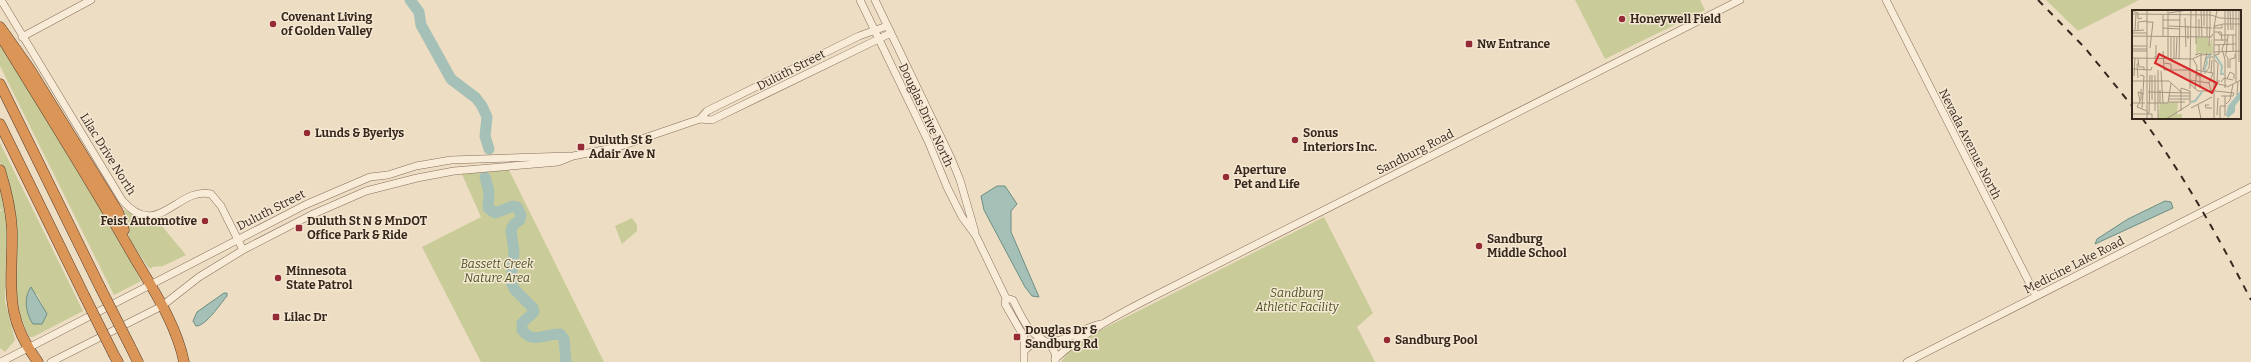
<svg xmlns="http://www.w3.org/2000/svg" width="2251" height="362" font-family="Bitter,serif">
  <style>
    .green { fill: #c9cb98; fill-rule: evenodd }
    .water { fill: #a5c0b6; stroke: #6c8e83 }
    .lines { fill: none; stroke-linecap: round; stroke-linejoin: round }
    .river { stroke: #a5c0b6; stroke-width: 11 }
    .minor-casing { stroke: #876f5a; stroke-width: 8 }
    .highway-casing { stroke: #553d2f; stroke-width: 11 }
    .minor { stroke: #f8ebd7; stroke-width: 7 }
    .highway { stroke: #db9556; stroke-width: 10 }
    .rail { stroke: #37281e; stroke-width: 2; stroke-dasharray: 7 7; stroke-linecap: butt }
    .highway-bridge-casing { stroke: #553d2f; stroke-width: 11; stroke-linecap: butt }
    .highway-bridge { stroke: #db9556; stroke-width: 10 }
    .poi-dot { fill: #952b35; stroke: #f5e8d3; stroke-width: 1.5 }
    .labels { text-anchor: middle; stroke-width: 3; stroke-linejoin: round; paint-order: stroke }
    .poi-label { font-size: 12px; font-weight: bold; fill: #37281e; stroke: #f5e8d3; text-anchor: start }
    .street-label { font-size: 12px; fill: #37281e; stroke: #f5e8d3 }
    .park-label { font-size: 12px; font-style: italic; fill: #4c5425; stroke: #f5e8d3 }
    .inset-river { fill: none; stroke: #a5c0b6; stroke-width: 2 }
    .inset-road { fill: none; stroke: #a49581; stroke-width: 1 }
    .view { fill: #d62828; fill-opacity: 0.15; stroke: #d62828; stroke-width: 2 }
    .inset-edge { fill: none; stroke: #37281e; stroke-width: 2 }
  </style>
  <rect width="100%" height="100%" fill="#edddc3"/>
  <path class="green" d="M 1575,0 L 1700,0 L 1705,10 L 1605,59 Z
    M 2046,0 L 2139,0 L 2078,31 Z
    M 0,42 L 120,240 L 141,281 L 114,295 L 0,66 Z
    M 0,143 L 83,311 L 33,337 L 29,337 L 19,313 L 16,291 L 5,177 L 0,162 ZM 37,294 L 43,306 L 42,324 L 27,311 L 27,298 Z
    M 509,170 L 604,362 L 481,362 L 422,247 L 481,217 L 461,172 Z
    M 0,179 L 7,213 L 5,301 L 15,340 L 5,352 L 0,348 L 0,211 L 3,210 L 0,209 Z
    M 125,210 L 143,220 L 156,219 L 186,255 L 163,266 L 152,267 L 151,269 L 148,267 L 130,240 L 122,211 Z
    M 1324,217 L 1373,313 L 1357,327 L 1375,362 L 1061,362 L 1071,348 L 1091,335 Z
    M 632,218 L 637,225 L 637,231 L 622,244 L 615,226 Z"/>
  <path class="water" d="M 997,186 L 1005,186 L 1017,204 L 1011,211 L 1011,232 L 1039,297 L 1032,296 L 1025,287 L 984,210 L 981,196 Z
    M 2165,201 L 2171,202 L 2173,208 L 2095,244 L 2097,239 L 2128,219 Z
    M 31,287 L 47,314 L 42,324 L 33,324 C 26,314 23,298 31,287 Z
    M 224,293 L 227,293 L 227,296 C 221,303 205,327 196,326 L 193,321 L 197,312 Z"/>
  <g class="lines">
    <path class="river" d="M 410,0 L 419,12 L 421,25 L 451,79 L 476,98 L 482,106 L 487,117 L 485,136 L 489,149
      M 485,177 L 489,192 L 488,208 L 495,213 L 513,206 L 517,207 L 521,215 L 520,220 L 514,224 L 511,230 L 514,252 L 511,282 L 515,290 L 533,308 L 534,312 L 522,323 L 522,330 C 534,345 545,333 560,334 L 564,339 L 566,362"/>
    <defs>
      <path id="minor" d="M 1,0 L 122,200 C 158,242 177,186 211,194 L 221,206 L 243,250
        M 860,0 L 928,141 L 947,187 L 962,217 L 976,236 L 1006,298 L 1005,304 L 1024,337 L 1024,362
        M 875,0 L 951,158 L 960,180 L 975,232
        M 1886,0 L 2036,296
        M 22,37 L 91,0
        M 700,119 L 707,111 L 859,36 L 887,26
        M 1006,298 L 1013,300 C 1018,310 1023,321 1030,330 C 1040,340 1059,345 1055,362
        M 1047,342 C 1068,342 1081,328 1101,324
        M 1024,351 L 1034,342 L 1043,341
        M 1055,359 C 1084,332 1119,314 1154,296 L 1740,0
        M 1,362 L 305,205 L 370,177 L 388,175 L 416,166 L 451,160 L 569,156
        M 51,362 L 162,306 L 199,277 L 243,250 L 311,215 L 366,191 L 417,178 L 454,171 L 558,162 L 573,156 L 618,147 L 700,119 L 712,120 L 891,33
        M 1907,362 L 2251,187"/>
      <path id="highway" d="M 0,27 L 29,68 L 118,212 L 124,230
        M 0,35 C 44,107 89,178 130,250 C 150,285 176,322 184,362
        M 0,84 L 100,287
        M 0,124 L 84,295
        M 0,170 C 6,189 11,210 12,230 C 13,284 2,314 38,362
        M 130,346 L 138,362
        M 114,355 L 118,362"/>
    </defs>
    <use href="#minor" class="minor-casing"/>
    <use href="#highway" class="highway-casing"/>
    <use href="#minor" class="minor"/>
    <use href="#highway" class="highway"/>
    <path class="rail" d="M 2038,0 L 2085,48 L 2133,107
      M 2142,118 C 2184,176 2218,236 2251,300"/>
    <defs>
      <path id="highway-bridge" d="M 100,287 L 130,346
        M 84,295 L 114,355"/>
    </defs>
    <use href="#highway-bridge" class="highway-bridge-casing"/>
    <use href="#highway-bridge" class="highway-bridge"/>
  </g>
  <g class="poi-dot">
    <circle cx="1622" cy="19" r="4"/>
    <circle cx="273" cy="24" r="4"/>
    <rect x="1465" y="40" width="8" height="8" rx="2"/>
    <circle cx="307" cy="133" r="4"/>
    <circle cx="1295" cy="140" r="4"/>
    <rect x="577" y="143" width="8" height="8" rx="2"/>
    <circle cx="1226" cy="177" r="4"/>
    <circle cx="205" cy="221" r="4"/>
    <rect x="295" y="224" width="8" height="8" rx="2"/>
    <circle cx="1479" cy="246" r="4"/>
    <circle cx="278" cy="278" r="4"/>
    <rect x="272" y="313" width="8" height="8" rx="2"/>
    <rect x="1013" y="333" width="8" height="8" rx="2"/>
    <circle cx="1387" cy="340" r="4"/>
  </g>
  <g class="labels">
    <g class="poi-label">
      <text x="281" y="21">Covenant Living<tspan x="281" dy="14">of Golden Valley</tspan></text>
      <text x="1630" y="23">Honeywell Field</text>
      <text x="1477" y="48">Nw Entrance</text>
      <text x="315" y="137">Lunds &amp; Byerlys</text>
      <text x="1303" y="137">Sonus<tspan x="1303" dy="14">Interiors Inc.</tspan></text>
      <text x="589" y="144">Duluth St &amp;<tspan x="589" dy="14">Adair Ave N</tspan></text>
      <text x="1234" y="174">Aperture<tspan x="1234" dy="14">Pet and Life</tspan></text>
      <text x="197" y="225" text-anchor="end">Feist Automotive</text>
      <text x="307" y="225">Duluth St N &amp; MnDOT<tspan x="307" dy="14">Office Park &amp; Ride</tspan></text>
      <text x="1487" y="243">Sandburg<tspan x="1487" dy="14">Middle School</tspan></text>
      <text x="286" y="275">Minnesota<tspan x="286" dy="14">State Patrol</tspan></text>
      <text x="284" y="321">Lilac Dr</text>
      <text x="1025" y="334">Douglas Dr &amp;<tspan x="1025" dy="14">Sandburg Rd</tspan></text>
      <text x="1395" y="344">Sandburg Pool</text>
    </g>
    <g class="street-label">
      <text transform="translate(791 70) rotate(-27)" y="4">Duluth Street</text>
      <text transform="translate(926 115) rotate(65)" y="4">Douglas Drive North</text>
      <text transform="translate(1970 144) rotate(63)" y="4">Nevada Avenue North</text>
      <text transform="translate(1415 152) rotate(-27)" y="4">Sandburg Road</text>
      <text transform="translate(108 154) rotate(58)" y="4">Lilac Drive North</text>
      <text transform="translate(271 210) rotate(-27)" y="4">Duluth Street</text>
      <text transform="translate(2074 265) rotate(-27)" y="4">Medicine Lake Road</text>
    </g>
    <g class="park-label">
      <text x="497" y="268">Bassett Creek<tspan x="497" dy="14">Nature Area</tspan></text>
      <text x="1297" y="297">Sandburg<tspan x="1297" dy="14">Athletic Facility</tspan></text>
    </g>
  </g>
  <g transform="translate(2132 10)">
    <rect width="109" height="109" fill="#edddc3"/>
    <path d="M 64,27 L 76,27 L 77,36 L 80,27 L 81,43 L 70,44 L 68,41 L 64,45 ZM 42,92 L 46,92 L 45,104 L 50,104 L 50,109 L 26,109 L 28,93 Z" fill="#c9cb98"/>
    <path d="M 109,80 L 109,88 L 103,96 L 103,102 L 96,108 L 94,105 L 96,96 Z" fill="#a5c0b6"/>
    <path class="inset-river" d="M 83,45 L 90,56 L 89,64 L 92,64M 72,61 L 75,53 L 74,49 L 79,44M 59,92 L 63,91 L 70,82"/>
    <path class="inset-road" d="M 36,0 L 36,49M 69,0 L 70,27M 72,0 L 72,16M 93,0 L 93,32 L 90,39 L 93,49 L 93,78M 96,0 L 96,20M 98,0 L 99,20M 101,0 L 101,20M 104,0 L 104,72M 107,0 L 107,52M 0,1 L 6,3 L 6,9 L 10,8M 37,3 L 56,0M 0,4 L 79,5 L 88,8 L 109,9M 53,8 L 54,37M 67,9 L 67,27M 31,10 L 48,10M 15,12 L 21,12 L 18,38M 90,15 L 90,18 L 82,18 L 83,16 L 91,14 L 109,14M 37,16 L 80,18M 56,16 L 56,29M 78,16 L 78,0M 31,18 L 48,19M 0,21 L 12,20M 3,21 L 4,4M 6,21 L 6,12 L 15,11M 82,22 L 89,22 L 90,31M 86,22 L 88,25 L 104,25M 0,23 L 15,23M 101,25 L 101,41M 0,26 L 79,27 L 81,24M 31,27 L 31,5M 39,27 L 39,49 L 44,53M 75,27 L 75,0M 82,30 L 96,30M 64,34 L 64,0M 82,35 L 104,34M 0,36 L 15,36M 77,36 L 78,16M 0,39 L 15,39M 0,41 L 15,41M 31,41 L 32,60 L 58,60M 82,42 L 109,41M 93,44 L 96,48 L 96,58M 94,44 L 96,25M 63,45 L 69,43 L 69,64M 83,45 L 87,44 L 87,34M 22,47 L 24,47 L 24,35M 0,48 L 60,49 L 69,45 L 80,44M 6,49 L 7,57 L 12,57 L 12,60M 42,49 L 42,27M 44,49 L 45,27M 47,49 L 48,2M 61,49 L 65,56 L 63,79M 83,50 L 86,54 L 85,71 L 88,71M 32,53 L 39,54 L 39,60M 98,58 L 98,49 L 103,48 L 103,44M 0,59 L 19,60 L 20,57M 26,60 L 26,109M 64,60 L 81,63 L 77,73 L 80,84M 71,60 L 75,43M 29,61 L 31,93M 58,62 L 59,0M 79,63 L 80,50M 72,64 L 77,58 L 78,47 L 81,47M 8,65 L 12,66 L 10,98M 20,65 L 20,90M 23,65 L 23,101M 64,65 L 68,66 L 68,76M 2,66 L 3,48M 6,68 L 5,54 L 7,53M 95,69 L 98,62 L 102,64 L 102,69M 58,70 L 77,73M 0,71 L 37,71 L 49,82M 89,72 L 92,68 L 101,70M 82,73 L 95,76M 58,74 L 66,81 L 80,81M 95,77 L 109,70M 9,79 L 9,89 L 5,97 L 15,101M 58,79 L 58,62M 58,81 L 58,94M 83,81 L 102,83 L 101,86 L 89,86M 16,82 L 58,83M 105,85 L 106,71M 37,86 L 58,86M 93,86 L 93,106M 37,89 L 58,89M 8,91 L 6,82 L 12,84M 37,92 L 53,92M 0,93 L 13,93M 15,93 L 36,93 L 39,73M 28,93 L 28,80M 66,94 L 69,109M 94,94 L 98,90 L 101,74M 77,95 L 73,95 L 74,98 L 80,98M 59,98 L 80,87M 49,101 L 49,78 L 58,81M 15,103 L 17,103 L 18,65M 0,104 L 20,104 L 20,109M 85,105 L 86,88M 88,108 L 88,96 L 94,96M 15,109 L 15,0M 34,109 L 58,94M 82,109 L 82,17 L 85,0"/>
    <path class="view" d="M 27,44 L 85,73 L 80,83 L 23,53 Z"/>
    <rect width="109" height="109" class="inset-edge"/>
  </g>
</svg>
